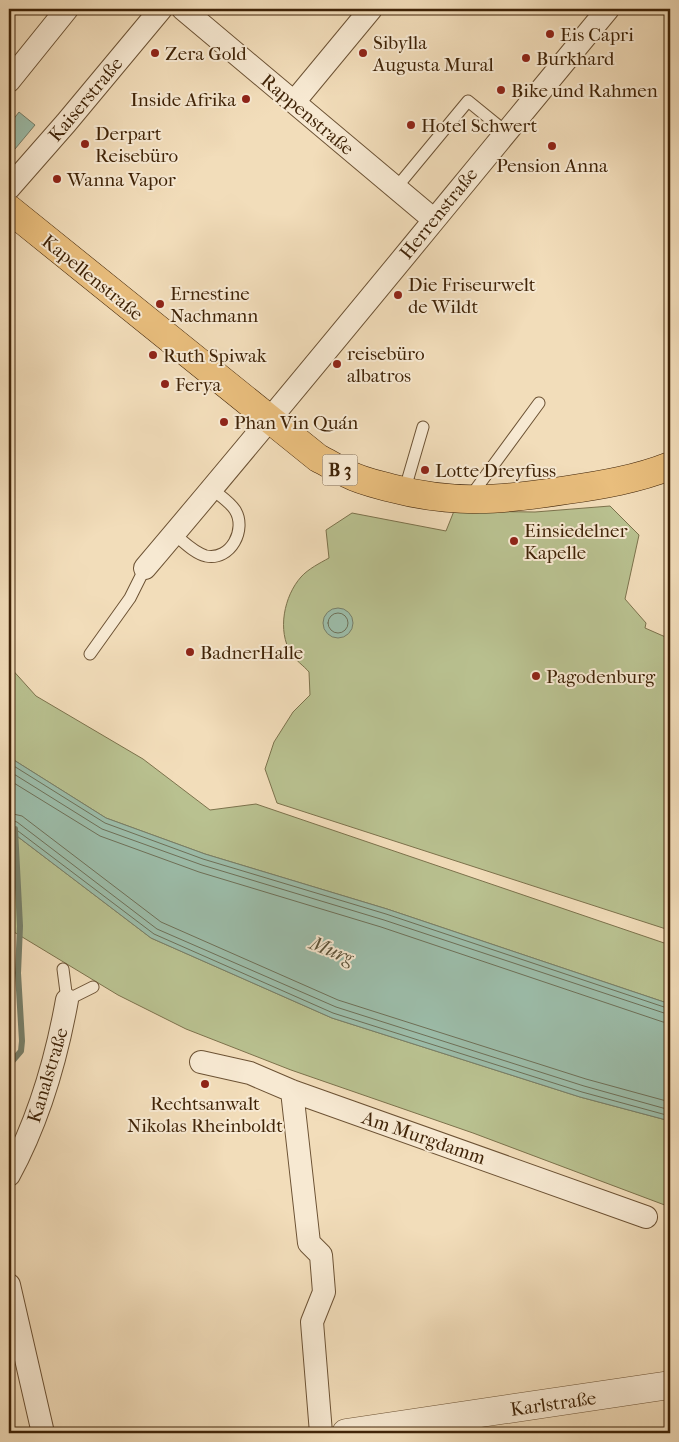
<svg xmlns="http://www.w3.org/2000/svg" width="679" height="1442" font-family="'IM FELL French Canon',serif">
  <style>
    .green { fill: #b9c190; stroke: #7c724c }
    .water { fill: #9cbdaa; stroke: #777f69 }
    .lines { fill: none; stroke-linecap: round; stroke-linejoin: round }
    .shore { stroke: #6e7058; stroke-width: 1 }
    .stream { stroke: #777f69; stroke-width: 6 }
    .service-casing { stroke: #6c5234; stroke-width: 13 }
    .minor-casing { stroke: #6c5234; stroke-width: 24 }
    .tertiary-casing { stroke: #6c5234; stroke-width: 29 }
    .primary-casing { stroke: #3f2307; stroke-width: 29 }
    .service { stroke: #f7e9d2; stroke-width: 11 }
    .minor { stroke: #f7e9d2; stroke-width: 22 }
    .tertiary { stroke: #f7e9d2; stroke-width: 28 }
    .primary { stroke: #e9be7d; stroke-width: 28 }
    .poi-dot { fill: #8f2418; stroke: #f7e9d2; stroke-width: 2 }
    .labels { text-anchor: middle; stroke-width: 4; stroke-linejoin: round; paint-order: stroke }
    .shield { fill: #f7e9d2; stroke: #765e44; stroke-width: 1 }
    .shield-label { font-size: 18px; font-weight: bold; fill: #3f2307 }
    .poi-label { font-size: 19px; fill: #3f2307; stroke: #f7e9d2; text-anchor: start }
    .street-label { font-size: 19px; fill: #3f2307; stroke: #f7e9d2 }
    .water-label { font-size: 20px; font-style: italic; fill: #5b5138; stroke: #f7e9d2 }
  </style>
  <rect width="100%" height="100%" fill="#f2ddba"/>
  <filter id="stains"><feTurbulence type="fractalNoise" baseFrequency=".004" numOctaves="4"/><feColorMatrix values="0 0 0 0 .2 0 0 0 0 .09 0 0 0 0 .02 0 0 0 .5 -.17"/></filter>
  <radialGradient id="worn" r=".72"><stop offset=".6" stop-color="#630" stop-opacity="0"/><stop offset="1" stop-color="#630" stop-opacity=".3"/></radialGradient>
  <path class="green" d="M 610,506 L 639,535 L 625,599 L 646,623 L 645,628 L 670,639 L 670,917 L 666,929 L 277,803 L 265,769 L 274,742 L 293,712 L 310,695 L 309,672 C 304,666 295,660 291,653 C 277,631 284,596 301,577 C 308,569 320,563 329,558 L 326,530 L 352,513 L 446,531 L 454,511 L 535,512 Z
    M 9,666 L 36,696 L 143,759 L 210,810 L 256,804 L 670,945 L 670,1004 L 387,909 L 205,854 L 106,818 L 9,757 Z
    M 9,830 L 151,938 L 332,1018 L 580,1097 L 670,1121 L 670,1207 L 473,1133 L 291,1070 L 186,1029 L 118,995 L 9,929 Z"/>
  <path class="water" d="M 19,112 L 35,125 L 15,149 L 9,143 L 9,125 Z
    M323 623a15 15 0 1 1 30 0a15 15 0 1 1-30 0Z
    M 9,757 L 106,818 L 205,854 L 387,909 L 670,1004 L 670,1121 L 580,1097 L 332,1018 L 151,938 L 9,830 Z"/>
  <g class="lines">
    <path class="shore" d="M328 623a10 10 0 1 1 20 0a10 10 0 1 1-20 0Z
      M 9,763 L 105,823 L 203,859 L 386,914 L 670,1009
      M 9,771 L 102,829 L 202,865 L 384,920 L 670,1015
      M 9,780 L 100,836 L 199,872 L 381,927 L 663,1022 L 670,1023
      M 9,813 L 22,816 L 161,922 L 338,1000 L 586,1079 L 670,1102
      M 9,820 L 17,822 L 157,929 L 336,1007 L 584,1086 L 670,1110
      M 9,826 L 14,828 L 154,934 L 333,1013 L 582,1092 L 670,1116"/>
    <path class="stream" d="M 9,1065 L 21,1051 L 22,1041 L 18,973 L 20,926 L 15,829"/>
    <defs>
      <path id="service" d="M 396,188 L 468,101 L 506,132
        M 404,492 L 423,427
        M 470,497 L 539,403
        M 174,534 C 184,542 194,553 206,556 C 231,561 247,529 235,510 C 230,502 219,495 212,489
        M 90,654 L 130,598 L 145,568
        M 63,969 L 67,1000 L 93,987"/>
      <path id="minor" d="M 183,9 L 433,219
        M 9,81 L 67,9
        M 294,102 L 371,9
        M 9,188 L 66,123 L 161,9
        M 145,568 C 302,383 454,195 608,9
        M 201,1062 L 250,1073 L 292,1091 L 646,1217
        M 292,1091 L 309,1243 L 321,1255 L 324,1292 L 312,1322 L 321,1433
        M 9,1175 C 39,1120 56,1061 67,1000
        M 9,1285 L 43,1433"/>
      <path id="tertiary" d="M 346,1433 L 670,1385"/>
      <path id="primary" d="M 9,209 L 318,458 C 328,463 337,469 348,474 C 361,481 376,484 391,488 C 455,505 503,500 567,490 C 602,485 637,479 670,466"/>
    </defs>
    <use href="#service" class="service-casing"/>
    <use href="#minor" class="minor-casing"/>
    <use href="#tertiary" class="tertiary-casing"/>
    <use href="#primary" class="primary-casing"/>
    <use href="#service" class="service"/>
    <use href="#minor" class="minor"/>
    <use href="#tertiary" class="tertiary"/>
    <use href="#primary" class="primary"/>
  </g>
  <g class="poi-dot">
    <circle cx="550" cy="34" r="5"/>
    <circle cx="155" cy="53" r="5"/>
    <circle cx="363" cy="53" r="5"/>
    <circle cx="526" cy="58" r="5"/>
    <circle cx="501" cy="90" r="5"/>
    <circle cx="246" cy="99" r="5"/>
    <circle cx="411" cy="125" r="5"/>
    <circle cx="85" cy="144" r="5"/>
    <circle cx="552" cy="146" r="5"/>
    <circle cx="57" cy="179" r="5"/>
    <circle cx="398" cy="295" r="5"/>
    <circle cx="160" cy="304" r="5"/>
    <circle cx="153" cy="355" r="5"/>
    <circle cx="337" cy="364" r="5"/>
    <circle cx="165" cy="384" r="5"/>
    <circle cx="224" cy="422" r="5"/>
    <circle cx="425" cy="470" r="5"/>
    <circle cx="514" cy="541" r="5"/>
    <circle cx="190" cy="652" r="5"/>
    <circle cx="536" cy="676" r="5"/>
    <circle cx="205" cy="1084" r="5"/>
  </g>
  <g class="labels">
    <rect class="shield" x="322.5" y="454.5" width="35" height="31" rx="4"/>
    <g class="shield-label">
      <text x="340" y="476">B 3</text>
    </g>
    <g class="poi-label">
      <text x="560" y="41">Eis Capri</text>
      <text x="373" y="49">Sibylla<tspan x="373" dy="22">Augusta Mural</tspan></text>
      <text x="165" y="60">Zera Gold</text>
      <text x="536" y="65">Burkhard</text>
      <text x="511" y="97">Bike und Rahmen</text>
      <text x="236" y="106" text-anchor="end">Inside Afrika</text>
      <text x="421" y="132">Hotel Schwert</text>
      <text x="95" y="140">Derpart<tspan x="95" dy="22">Reisebüro</tspan></text>
      <text x="552" y="172" text-anchor="middle">Pension Anna</text>
      <text x="67" y="186">Wanna Vapor</text>
      <text x="408" y="291">Die Friseurwelt<tspan x="408" dy="22">de Wildt</tspan></text>
      <text x="170" y="300">Ernestine<tspan x="170" dy="22">Nachmann</tspan></text>
      <text x="347" y="360">reisebüro<tspan x="347" dy="22">albatros</tspan></text>
      <text x="163" y="362">Ruth Spiwak</text>
      <text x="175" y="391">Ferya</text>
      <text x="234" y="429">Phan Vin Quán</text>
      <text x="435" y="477">Lotte Dreyfuss</text>
      <text x="524" y="537">Einsiedelner<tspan x="524" dy="22">Kapelle</tspan></text>
      <text x="200" y="659">BadnerHalle</text>
      <text x="546" y="683">Pagodenburg</text>
      <text x="205" y="1110" text-anchor="middle">Rechtsanwalt<tspan x="205" dy="22">Nikolas Rheinboldt</tspan></text>
    </g>
    <g class="street-label">
      <text transform="translate(85 99) rotate(-50)" y="7">Kaiserstraße</text>
      <text transform="translate(308 114) rotate(40)" y="7">Rappenstraße</text>
      <text transform="translate(438 213) rotate(-51)" y="7">Herrenstraße</text>
      <text transform="translate(93 277) rotate(39)" y="7">Kapellenstraße</text>
      <text transform="translate(47 1075) rotate(-73)" y="7">Kanalstraße</text>
      <text transform="translate(424 1137) rotate(19)" y="7">Am Murgdamm</text>
      <text transform="translate(553 1403) rotate(-8)" y="7">Karlstraße</text>
    </g>
    <g class="water-label">
      <text transform="translate(332 950) rotate(22)" y="7">Murg</text>
    </g>
  </g>
  <rect width="679" height="1442" fill="none" stroke="#f2ddba" stroke-width="30"/>
  <rect x="10" y="10" width="659" height="1422" fill="none" stroke="#3f2307" stroke-width="2.5"/>
  <rect x="15" y="15" width="649" height="1412" fill="none" stroke="#3f2307"/>
  <rect width="100%" height="100%" filter="url(#stains)"/>
  <rect width="100%" height="100%" fill="url(#worn)"/>
</svg>
